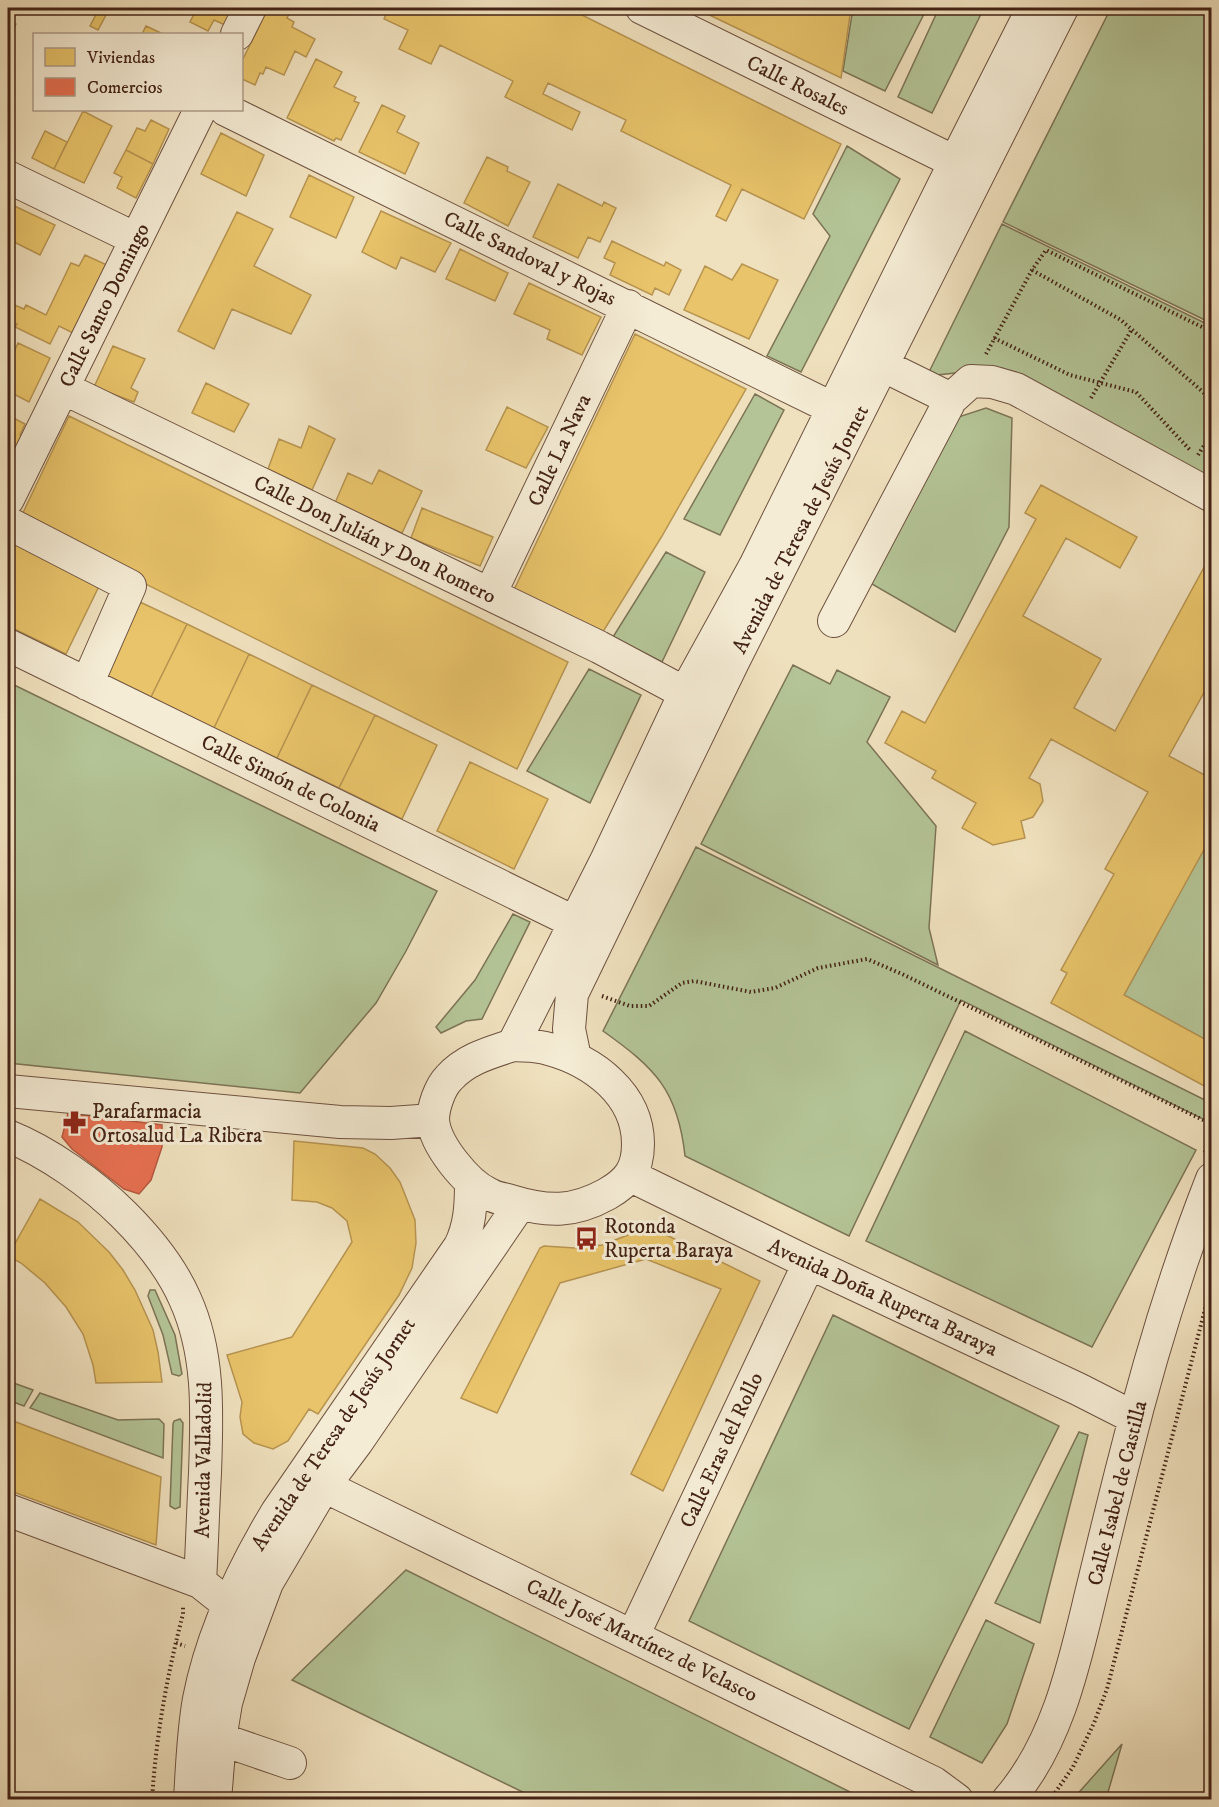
<svg xmlns="http://www.w3.org/2000/svg" width="1219" height="1807" font-family="'IM FELL DW Pica',serif">
  <style>
    .green { fill: #b4c496; stroke: #7c7456; stroke-width: 1.5 }
    .homes { fill: #e9c46a; stroke: #b79451; stroke-width: 1.5 }
    .shops { fill: #e76f51; stroke: #b6583f; stroke-width: 1.5 }
    .lines { fill: none; stroke-linecap: round; stroke-linejoin: round }
    .minor-casing { stroke: #6e5240; stroke-width: 34 }
    .path { stroke: #432316; stroke-width: 4; stroke-dasharray: 1.5 3; stroke-linecap: butt }
    .minor { stroke: #f5ecd5; stroke-width: 32 }
    .labels { text-anchor: middle; stroke-width: 6; stroke-linejoin: round; paint-order: stroke }
    .street-label { font-size: 21px; fill: #432316; stroke: #f5ecd5 }
    .poi-label { font-size: 21px; fill: #432316; stroke: #f5ecd5; text-anchor: start }
  </style>
  <rect width="100%" height="100%" fill="#f0e1be"/>
  <filter id="stains"><feTurbulence type="fractalNoise" baseFrequency=".00333" numOctaves="4"/><feColorMatrix values="0 0 0 0 .2 0 0 0 0 .09 0 0 0 0 .02 0 0 0 .5 -.17"/></filter>
  <radialGradient id="worn" r=".72"><stop offset=".6" stop-color="#630" stop-opacity="0"/><stop offset="1" stop-color="#630" stop-opacity=".3"/></radialGradient>
  <path class="green" d="M 853,8 L 927,8 L 885,91 L 843,71 Z
    M 939,8 L 984,8 L 932,113 L 898,97 Z
    M 1111,8 L 1211,8 L 1211,323 L 1003,222 Z
    M 847,146 L 900,179 L 801,372 L 767,356 L 830,236 L 813,214 Z
    M 1002,224 L 1211,326 L 1211,486 L 1002,368 L 927,376 Z
    M 755,394 L 784,410 L 720,535 L 684,519 Z
    M 986,408 L 1012,418 L 1009,527 L 955,632 L 865,580 L 949,420 Z
    M 666,552 L 705,572 L 662,662 L 613,637 Z
    M 793,665 L 830,684 L 837,670 L 890,697 L 867,742 L 936,826 L 929,928 L 938,965 L 701,844 Z
    M 589,669 L 641,695 L 590,803 L 527,771 Z
    M 8,682 L 437,891 L 406,951 L 376,1003 L 300,1093 L 8,1063 Z
    M 1211,835 L 1211,1043 L 1124,995 Z
    M 696,847 L 1211,1103 L 1211,1117 L 1209,1122 L 961,1000 L 849,1236 L 685,1156 C 678,1090 655,1068 603,1031 Z
    M 513,914 L 530,922 L 482,1019 L 466,1021 L 441,1033 L 436,1027 L 475,980 Z
    M 965,1031 L 1196,1150 L 1092,1347 L 866,1241 Z
    M 150,1290 L 155,1290 L 175,1335 L 182,1374 L 179,1376 L 172,1374 L 163,1335 L 148,1296 Z
    M 833,1315 L 1059,1426 L 909,1729 L 689,1621 Z
    M 8,1381 L 33,1390 L 24,1406 L 8,1400 Z
    M 40,1393 L 118,1420 L 159,1419 L 164,1424 L 163,1458 L 30,1408 Z
    M 180,1419 L 183,1423 L 180,1507 L 175,1509 L 170,1506 L 173,1424 L 174,1421 Z
    M 1079,1432 L 1088,1435 L 1040,1623 L 995,1603 Z
    M 406,1570 L 864,1799 L 537,1799 L 292,1680 Z
    M 986,1620 L 1034,1644 L 1007,1724 L 982,1763 L 930,1737 Z
    M 1122,1744 L 1106,1799 L 1073,1799 Z"/>
  <path class="homes" d="M 197,8 L 233,8 L 225,25 L 214,20 L 208,31 L 190,22 Z
    M 268,8 L 292,8 L 287,18 L 294,22 L 292,27 L 315,39 L 306,57 L 295,51 L 284,75 L 266,67 L 263,74 L 260,73 L 255,85 L 242,79 L 242,61 Z
    M 389,8 L 568,8 L 841,144 L 804,219 L 742,189 L 726,221 L 716,216 L 731,185 L 621,131 L 626,120 L 548,83 L 543,94 L 580,112 L 572,130 L 505,97 L 513,81 L 440,45 L 431,64 L 399,49 L 408,30 L 384,19 Z
    M 695,8 L 851,8 L 841,78 L 701,11 Z
    M 99,9 L 107,13 L 98,30 L 90,26 Z
    M 8,20 L 16,24 L 8,41 Z
    M 146,26 L 163,34 L 142,34 Z
    M 316,59 L 342,72 L 334,87 L 356,97 L 354,101 L 359,103 L 341,140 L 336,138 L 334,141 L 287,118 Z
    M 382,105 L 405,116 L 397,132 L 419,143 L 405,174 L 359,152 Z
    M 83,111 L 112,126 L 84,183 L 54,169 Z
    M 151,120 L 169,129 L 153,164 L 126,150 L 137,128 L 145,131 Z
    M 45,131 L 67,142 L 54,169 L 32,158 Z
    M 221,133 L 264,155 L 246,196 L 201,174 Z
    M 126,150 L 153,164 L 136,198 L 117,188 L 122,177 L 114,173 Z
    M 487,157 L 508,167 L 507,171 L 530,182 L 508,226 L 464,203 Z
    M 309,175 L 354,197 L 336,238 L 290,217 Z
    M 558,184 L 602,206 L 604,202 L 616,208 L 600,242 L 588,237 L 578,258 L 533,237 Z
    M 8,203 L 55,225 L 40,255 L 8,239 Z
    M 381,211 L 451,243 L 435,272 L 401,257 L 396,269 L 362,252 Z
    M 237,212 L 273,229 L 254,266 L 311,295 L 291,334 L 232,309 L 214,349 L 178,331 Z
    M 612,241 L 664,266 L 666,262 L 681,270 L 669,295 L 655,288 L 652,295 L 610,275 L 615,263 L 604,258 Z
    M 460,249 L 508,273 L 495,301 L 446,279 Z
    M 85,255 L 107,265 L 73,333 L 59,326 L 50,344 L 15,327 L 17,324 L 8,320 L 8,298 L 13,301 L 12,304 L 24,309 L 26,305 L 46,315 L 71,263 L 79,266 Z
    M 742,264 L 778,280 L 749,339 L 684,310 L 705,266 L 732,280 Z
    M 529,283 L 601,317 L 582,355 L 547,339 L 550,330 L 514,314 Z
    M 635,334 L 746,389 L 662,536 L 601,635 L 513,592 Z
    M 18,343 L 50,358 L 29,402 L 8,391 L 8,366 Z
    M 113,346 L 145,359 L 131,388 L 138,392 L 134,402 L 94,387 Z
    M 206,383 L 249,404 L 234,432 L 192,413 Z
    M 507,407 L 548,427 L 526,468 L 486,450 Z
    M 8,415 L 25,424 L 20,435 L 23,437 L 8,468 Z
    M 69,416 L 568,662 L 517,769 L 19,521 Z
    M 309,426 L 335,439 L 312,490 L 268,469 L 279,439 L 301,448 Z
    M 379,470 L 422,491 L 402,533 L 335,503 L 348,473 L 372,484 Z
    M 1041,485 L 1137,537 L 1120,568 L 1066,538 L 1023,616 L 1101,659 L 1074,708 L 1115,731 L 1208,560 L 1212,562 L 1212,678 L 1169,756 L 1212,779 L 1212,835 L 1124,995 L 1212,1043 L 1212,1082 L 1208,1088 L 1051,1003 L 1067,973 L 1061,970 L 1114,874 L 1105,869 L 1148,792 L 1051,739 L 1029,778 L 1040,784 L 1043,801 L 1033,817 L 1021,821 L 1025,838 L 993,845 L 962,828 L 976,803 L 932,778 L 936,771 L 885,743 L 902,711 L 925,723 L 1036,519 L 1025,513 Z
    M 422,508 L 493,537 L 480,566 L 411,538 Z
    M 17,539 L 102,580 L 66,654 L 8,626 L 8,560 Z
    M 140,602 L 187,624 L 151,697 L 104,674 Z
    M 187,624 L 249,654 L 214,728 L 151,697 Z
    M 249,654 L 312,685 L 277,758 L 214,728 Z
    M 312,685 L 375,715 L 339,788 L 277,758 Z
    M 375,715 L 437,745 L 402,819 L 339,788 Z
    M 470,762 L 548,799 L 514,869 L 437,831 Z
    M 294,1141 L 363,1148 L 375,1154 L 390,1168 L 400,1182 L 415,1220 L 416,1243 L 412,1268 L 399,1295 L 318,1414 L 309,1409 L 288,1441 L 273,1449 L 254,1443 L 243,1434 L 240,1417 L 242,1402 L 227,1355 L 292,1337 L 352,1242 L 347,1221 L 332,1208 L 317,1202 L 292,1200 Z
    M 40,1199 L 78,1222 L 109,1252 L 123,1270 L 135,1290 L 153,1330 L 158,1352 L 162,1382 L 96,1383 L 93,1365 L 83,1334 L 66,1307 L 45,1283 L 21,1263 L 8,1256 Z
    M 644,1224 L 760,1281 L 663,1491 L 631,1474 L 721,1289 L 646,1259 L 560,1283 L 497,1413 L 461,1398 L 540,1248 L 544,1246 L 575,1248 L 602,1245 L 628,1235 Z
    M 8,1419 L 161,1477 L 156,1545 L 8,1490 Z"/>
  <path class="shops" d="M 68,1113 L 162,1125 L 162,1147 L 151,1180 L 139,1194 L 124,1189 L 72,1149 L 62,1137 Z"/>
  <g class="lines">
    <defs>
      <path id="minor" d="M 642,8 L 955,162
        M 237,34 L 250,8
        M 226,110 L 832,408
        M 8,177 L 136,239
        M 882,365 L 951,399
        M 63,388 L 599,647 L 685,693
        M 8,499 L 200,110
        M 8,523 L 130,586 L 87,684
        M 490,594 L 628,306
        M 834,621 L 951,399 L 971,381 L 992,382 L 1016,389 L 1212,496
        M 8,645 L 574,922
        M 513,1045 L 606,861 L 685,693 L 755,566 L 955,162 L 1033,8
        M 513,1045 C 524,1046 537,1045 549,1049 C 593,1061 638,1094 638,1144 C 638,1170 628,1182 607,1194 C 573,1213 547,1212 511,1201 C 504,1199 495,1198 489,1194 C 467,1184 435,1145 433,1120 C 433,1107 440,1087 449,1078 C 466,1059 489,1053 513,1045 Z
        M 575,1058 L 569,1029 L 572,994 L 733,662 L 1062,8
        M 8,1091 L 340,1122 L 391,1123 L 433,1120
        M 8,1136 C 48,1152 93,1184 124,1215 C 148,1239 171,1267 185,1299 C 210,1354 207,1414 205,1473 C 203,1510 202,1546 200,1582 L 229,1605
        M 631,1176 L 809,1263 L 1078,1389 L 1135,1418
        M 324,1486 L 934,1783 L 957,1800
        M 8,1510 L 200,1582
        M 633,1636 L 809,1263
        M 220,1739 L 290,1763
        M 190,1800 C 192,1766 193,1732 199,1699 C 212,1632 242,1570 277,1512 L 460,1246 C 470,1226 471,1205 471,1183
        M 215,1800 L 220,1739 L 226,1703 L 239,1658 L 267,1583 L 324,1486 L 357,1442 L 520,1204
        M 1008,1800 C 1057,1744 1074,1665 1091,1594 C 1102,1549 1113,1503 1125,1457 C 1148,1364 1177,1268 1212,1179"/>
    </defs>
    <use href="#minor" class="minor-casing"/>
    <path class="path" d="M 1032,270 L 1121,320 L 1212,400
      M 994,338 L 1070,375 L 1136,392 L 1190,450
      M 986,354 L 1032,270 L 1046,250 L 1212,332
      M 1091,398 L 1132,329
      M 1198,455 L 1212,433
      M 602,996 L 630,1006 L 649,1006 L 682,983 L 694,981 L 751,992 L 775,988 L 818,968 L 867,959 L 902,974 L 1203,1120 L 1211,1127 L 1205,1150 L 1205,1153
      M 176,1643 L 185,1646
      M 152,1800 C 156,1736 167,1675 183,1614 L 183,1605
      M 1050,1800 L 1073,1767 L 1094,1723 L 1107,1689 L 1212,1282"/>
    <use href="#minor" class="minor"/>
  </g>
  <defs>
    <symbol id="pharmacy-bare" viewBox="-9 -9 18 18"><path d="M-2-6h4v4h4v4h-4v4h-4v-4h-4v-4h4Z" fill="#8f2418" stroke="#f5ecd5" stroke-width="2.5" paint-order="stroke"/></symbol>
    <symbol id="bus-bare" viewBox="-9 -9 18 18"><path d="M-5-6H5V4H4V6H2V4H-2V6H-4V4H-5ZM-3.5-4V0h7V-4ZM-3.5 1.2v1.5H-2V1.2ZM2 1.2v1.5H3.5V1.2Z" fill="#8f2418" stroke="#f5ecd5" stroke-width="2.5" paint-order="stroke"/></symbol>
  </defs>
  <g fill-rule="evenodd">
    <use href="#pharmacy-bare" x="58" y="1106" width="33" height="33"/>
    <use href="#bus-bare" x="570" y="1222" width="33" height="33"/>
  </g>
  <g class="labels">
    <g class="street-label">
      <text transform="translate(798 85) rotate(26)" y="7">Calle Rosales</text>
      <text transform="translate(530 258) rotate(26)" y="7">Calle Sandoval y Rojas</text>
      <text transform="translate(104 305) rotate(-64)" y="7">Calle Santo Domingo</text>
      <text transform="translate(559 450) rotate(-65)" y="7">Calle La Nava</text>
      <text transform="translate(800 529) rotate(-63)" y="7">Avenida de Teresa de Jesús Jornet</text>
      <text transform="translate(375 539) rotate(26)" y="7">Calle Don Julián y Don Romero</text>
      <text transform="translate(291 783) rotate(26)" y="7">Calle Simón de Colonia</text>
      <text transform="translate(883 1297) rotate(25)" y="7">Avenida Doña Ruperta Baraya</text>
      <text transform="translate(333 1434) rotate(-56)" y="7">Avenida de Teresa de Jesús Jornet</text>
      <text transform="translate(721 1450) rotate(-65)" y="7">Calle Eras del Rollo</text>
      <text transform="translate(203 1460) rotate(-89)" y="7">Avenida Valladolid</text>
      <text transform="translate(1117 1493) rotate(-76)" y="7">Calle Isabel de Castilla</text>
      <text transform="translate(642 1640) rotate(26)" y="7">Calle José Martínez de Velasco</text>
    </g>
    <g class="poi-label">
      <text x="92" y="1118">Parafarmacia<tspan x="92" dy="24">Ortosalud La Ribera</tspan></text>
      <text x="604" y="1233">Rotonda<tspan x="604" dy="24">Ruperta Baraya</tspan></text>
    </g>
  </g>
  <rect width="1219" height="1807" fill="none" stroke="#f0e1be" stroke-width="30"/>
  <rect x="9" y="9" width="1201" height="1789" fill="none" stroke="#432316" stroke-width="3"/>
  <rect x="15" y="15" width="1189" height="1777" fill="none" stroke="#432316" stroke-width="1.5"/>
  <rect x="33" y="33" width="210" height="78" fill="#f5ecd5" stroke="#ae9c89" stroke-width="1.5"/>
  <rect x="45" y="48" width="30" height="18" fill="#e9c46a" stroke="#ae9c89" stroke-width="1.5"/>
  <text x="87" y="63" font-size="18" fill="#432316">Viviendas</text>
  <rect x="45" y="78" width="30" height="18" fill="#e76f51" stroke="#ae9c89" stroke-width="1.5"/>
  <text x="87" y="93" font-size="18" fill="#432316">Comercios</text>
  <rect width="100%" height="100%" filter="url(#stains)"/>
  <rect width="100%" height="100%" fill="url(#worn)"/>
</svg>
